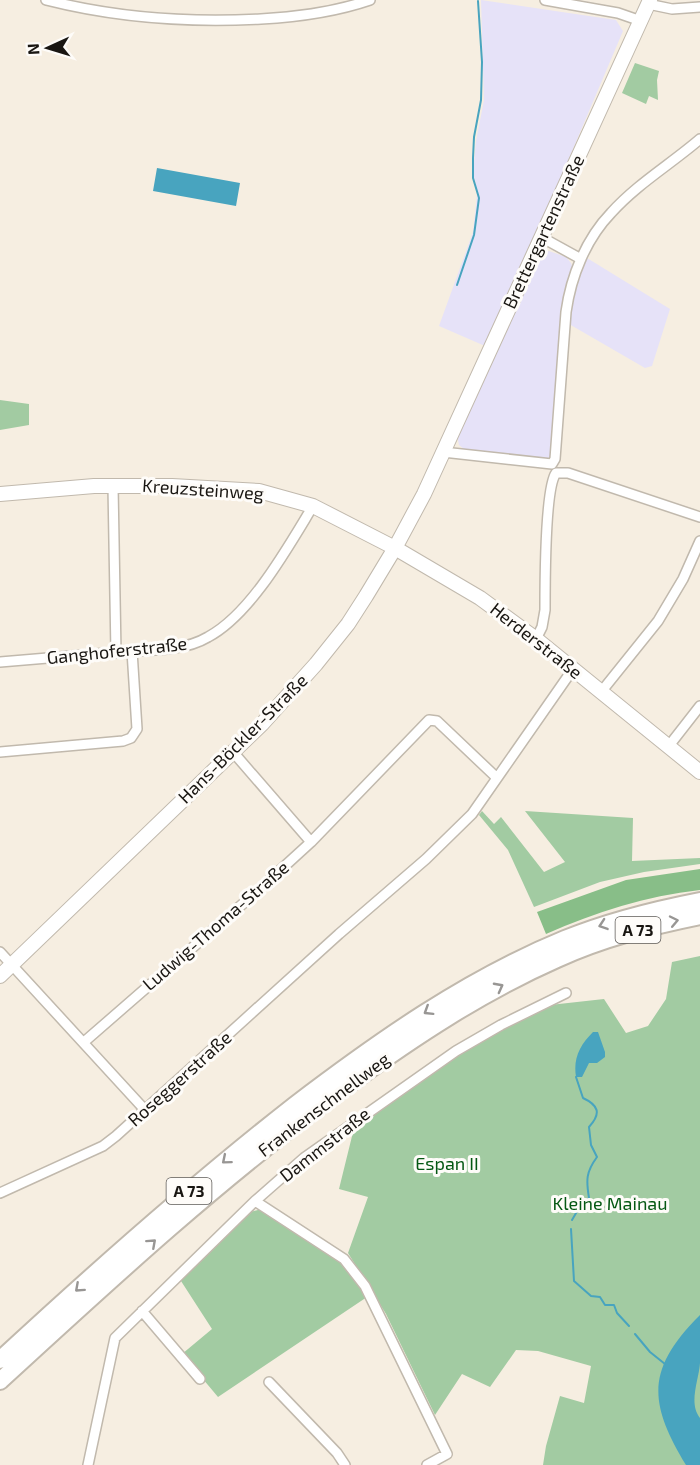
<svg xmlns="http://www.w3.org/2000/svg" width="700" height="1465" font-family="'Exo 2',sans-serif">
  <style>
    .commercial { fill: #e6e2f8 }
    .green { fill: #a2cba2 }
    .forest { fill: #88be88 }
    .water { fill: #48a4bf }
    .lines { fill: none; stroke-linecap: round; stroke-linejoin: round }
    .stream { stroke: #48a4bf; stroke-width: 2 }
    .street-casing { stroke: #c1b9ad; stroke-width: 12 }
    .secondary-casing { stroke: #c1b9ad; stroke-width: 16 }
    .highway-casing { stroke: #c1b9ad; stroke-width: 20 }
    .street { stroke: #fff; stroke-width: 9 }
    .secondary { stroke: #fff; stroke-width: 14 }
    .highway { stroke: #fff; stroke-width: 16 }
    .oneway { stroke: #989694 }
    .labels { text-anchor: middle; stroke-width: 6; stroke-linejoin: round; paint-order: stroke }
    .shield { fill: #fefcf9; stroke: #5e5b57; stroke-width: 1.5 }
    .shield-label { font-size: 16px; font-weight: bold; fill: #191612 }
    .street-label { font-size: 18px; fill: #191612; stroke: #fefcf9 }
    .park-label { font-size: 18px; fill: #055813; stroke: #fefcf9 }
  </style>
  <rect width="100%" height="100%" fill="#f6eee1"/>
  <path class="commercial" d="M 481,0 L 616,20 L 623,31 L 534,241 L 485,346 L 439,326 L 473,232 L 477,195 L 476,184 L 473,174 L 476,141 L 484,100 Z
    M 549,251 L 566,257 L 571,263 L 573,269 L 563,301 L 551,458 L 548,460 L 464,449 L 459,445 L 457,435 L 539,259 L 544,253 Z
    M 587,258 L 670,309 L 652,366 L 645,368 L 569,324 L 570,304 L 579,274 Z"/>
  <path class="green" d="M 635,63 L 659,71 L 657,80 L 658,100 L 649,96 L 646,104 L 622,93 Z
    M 0,400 L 29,404 L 29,425 L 0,430 Z
    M 482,811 L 494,824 L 501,817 L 544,872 L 565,862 L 525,811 L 633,818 L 632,861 L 700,858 L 700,864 L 644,872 L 600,882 L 534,907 L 508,850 L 479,815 Z
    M 700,956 L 700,1465 L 543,1465 L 546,1446 L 560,1396 L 584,1403 L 591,1366 L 538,1351 L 516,1350 L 490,1387 L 462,1374 L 435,1415 L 386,1314 L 348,1253 L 368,1197 L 339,1189 L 355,1124 L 445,1062 L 488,1036 L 550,1005 L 604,999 L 626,1033 L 648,1026 L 666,999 L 672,962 Z
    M 262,1209 C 299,1233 347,1255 367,1297 L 218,1397 L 182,1354 L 212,1329 L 181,1281 L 250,1212 Z"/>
  <path class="forest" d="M 700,869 L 700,890 C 646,896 596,912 546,934 L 537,912 L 626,880 Z"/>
  <path class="water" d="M 157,168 L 240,183 L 236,206 L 153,191 Z
    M 593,1032 L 598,1032 L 605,1052 L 605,1057 L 597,1063 L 589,1063 L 582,1077 L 576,1077 C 573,1058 580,1045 593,1032 Z
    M 700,1315 C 700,1331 700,1347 700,1363 C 699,1380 688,1403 700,1418 L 700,1465 L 686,1465 C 648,1402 646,1369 700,1315 Z"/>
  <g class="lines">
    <path class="stream" d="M 457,285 L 474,235 L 479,198 L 473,178 L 473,158 L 474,137 L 481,100 L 482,62 L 478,1
      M 572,1220 L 579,1208 L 589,1198 C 586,1180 586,1172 597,1157 L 591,1145 L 589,1127 C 602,1113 598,1105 583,1098 L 576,1077
      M 571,1229 L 574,1281 L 591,1296 L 600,1297 L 605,1305 L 614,1305 L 617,1313 L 629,1326
      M 635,1334 L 650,1352 L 665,1364"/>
    <defs>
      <path id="street" d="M 46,0 C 117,18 188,23 261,19 C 297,17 335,12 370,0
        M 545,0 L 618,13 L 641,21
        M 648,4 L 672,9 L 700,7
        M 541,237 L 581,259
        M 443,452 L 552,464 L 555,459 L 566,312 C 571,276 586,239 611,213 C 637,184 671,164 700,139
        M 113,486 L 116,653
        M 536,639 L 542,627 L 545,610 C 545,585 545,488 556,473 L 568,473 L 700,517
        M 0,662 C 40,659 79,655 119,652 C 147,650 183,652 208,637 C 251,614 288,547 313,506
        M 601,692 L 658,621 L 683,579 L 700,541
        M 668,747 L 700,706
        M 0,752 L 123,741 L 131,738 L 137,729 L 132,651
        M 233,752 L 311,842
        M 0,952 L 145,1110
        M 84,1042 L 253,895 L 311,842 L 429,720 L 437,721 L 497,778
        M 0,1193 L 103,1146 L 116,1136 L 339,934 L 426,859 L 472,814 L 573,669
        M 255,1201 L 344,1259 L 365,1286 L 447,1454 L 427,1465
        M 142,1311 L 200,1379
        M 269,1382 L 337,1453 L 345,1465
        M 88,1465 L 115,1338 L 255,1201 L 304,1158 L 456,1051 L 501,1025 L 566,993"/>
      <path id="secondary" d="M 0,494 L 94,486 L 172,486 L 259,491 L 313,506 L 395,548 L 480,598 L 536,639 L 700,772
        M 0,976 L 262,724 L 316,664 L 348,624 L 366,596 L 395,548 L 424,494 L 650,0"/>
      <path id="highway" d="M 0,1360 C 96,1271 193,1185 295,1105 C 379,1041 467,979 565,939 C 609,921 654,910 700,901
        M 0,1381 C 112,1278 225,1174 348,1085 C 414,1037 482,992 557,959 C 603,938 651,926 700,916"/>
    </defs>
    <use href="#street" class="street-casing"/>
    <use href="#secondary" class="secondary-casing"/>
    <use href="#highway" class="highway-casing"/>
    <use href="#street" class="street"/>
    <use href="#secondary" class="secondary"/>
    <use href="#highway" class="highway"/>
  </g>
  <defs><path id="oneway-chevron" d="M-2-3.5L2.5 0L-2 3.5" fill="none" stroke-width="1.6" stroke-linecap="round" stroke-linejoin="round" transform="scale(1.5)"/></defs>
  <g class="oneway">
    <use href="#oneway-chevron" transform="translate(674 921) rotate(-12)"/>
    <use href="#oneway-chevron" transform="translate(603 925) rotate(161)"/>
    <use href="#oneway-chevron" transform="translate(499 987) rotate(-28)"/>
    <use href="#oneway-chevron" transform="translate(428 1011) rotate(148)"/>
    <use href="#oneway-chevron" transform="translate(226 1160) rotate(140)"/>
    <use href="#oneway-chevron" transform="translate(152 1243) rotate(-42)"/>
    <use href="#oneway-chevron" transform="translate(79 1288) rotate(138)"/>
  </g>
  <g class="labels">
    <g class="shield">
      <rect x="615.5" y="917" width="45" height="26" rx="4.5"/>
      <rect x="166.5" y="1178" width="45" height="26" rx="4.5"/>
    </g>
    <g class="shield-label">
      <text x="638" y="936">A 73</text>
      <text x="189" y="1197">A 73</text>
    </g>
    <g class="street-label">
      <text transform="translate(544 232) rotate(-65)" y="6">Brettergartenstraße</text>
      <text transform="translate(203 490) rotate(4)" y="6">Kreuzsteinweg</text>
      <text transform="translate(536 641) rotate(38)" y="6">Herderstraße</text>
      <text transform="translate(117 651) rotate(-6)" y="6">Ganghoferstraße</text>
      <text transform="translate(243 739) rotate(-45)" y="6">Hans-Böckler-Straße</text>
      <text transform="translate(216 926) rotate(-41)" y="6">Ludwig-Thoma-Straße</text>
      <text transform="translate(180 1079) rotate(-42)" y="6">Roseggerstraße</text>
      <text transform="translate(324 1105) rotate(-37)" y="6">Frankenschnellweg</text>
      <text transform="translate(325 1145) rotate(-38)" y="6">Dammstraße</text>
    </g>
    <g class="park-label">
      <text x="447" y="1170">Espan II</text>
      <text x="610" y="1210">Kleine Mainau</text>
    </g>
  </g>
  <g transform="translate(48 48) rotate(266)" stroke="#fefcf9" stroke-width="4.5" paint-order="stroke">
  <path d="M0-4.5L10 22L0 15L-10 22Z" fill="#191612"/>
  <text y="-9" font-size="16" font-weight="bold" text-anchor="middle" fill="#191612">N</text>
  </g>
</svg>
